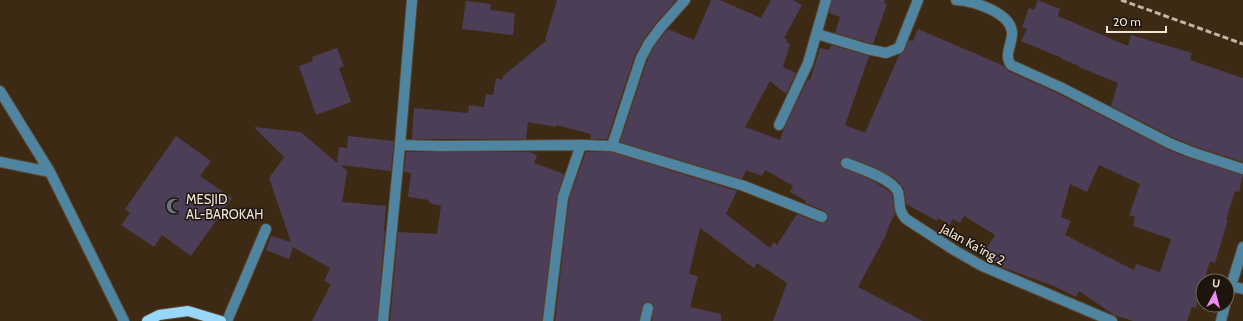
<svg xmlns="http://www.w3.org/2000/svg" width="1243" height="321" font-family="Cabin,sans-serif">
  <style>
    .building { fill: #4c3e56; fill-rule: evenodd }
    .lines { fill: none; stroke-linecap: round; stroke-linejoin: round }
    .minor-casing { stroke: #5a4833; stroke-width: 12 }
    .major-casing { stroke: #5a4833; stroke-width: 12 }
    .minor { stroke: #5085a1; stroke-width: 10 }
    .major { stroke: #98d7f9; stroke-width: 10 }
    .rail { stroke: #c3b5a6; stroke-width: 3; stroke-dasharray: 6 3; stroke-linecap: butt }
    .labels { text-anchor: middle; stroke-width: 3; stroke-linejoin: round; paint-order: stroke }
    .poi-label { font-size: 13px; fill: #f2e5d8; stroke: #1d150b; text-anchor: start }
    .street-label { font-size: 13px; fill: #f2e5d8; stroke: #1d150b }
  </style>
  <rect width="100%" height="100%" fill="#3d2a14"/>
  <path class="building" d="M 557,0 L 676,0 L 656,23 L 644,39 L 635,55 L 607,139 L 590,139 L 591,134 L 556,125 L 556,127 L 528,122 L 526,139 L 412,139 L 414,108 L 468,113 L 469,105 L 484,107 L 486,94 L 493,95 L 496,78 L 502,80 L 503,76 L 547,40 L 545,40 Z
    M 711,0 L 720,0 L 761,18 L 771,0 L 793,0 L 802,5 L 784,38 L 787,39 L 786,42 L 790,44 L 783,67 L 796,73 L 786,94 L 770,81 L 745,127 L 780,140 L 784,128 L 808,79 L 810,80 L 820,48 L 829,50 L 831,45 L 869,56 L 845,125 L 865,133 L 899,55 L 904,52 L 909,40 L 913,41 L 918,29 L 1004,66 L 1008,71 L 1059,94 L 1167,149 L 1189,158 L 1243,175 L 1239,192 L 1235,191 L 1226,220 L 1228,220 L 1215,263 L 1210,261 L 1204,281 L 1203,281 L 1196,308 L 1192,307 L 1187,321 L 1133,321 L 1114,315 L 1079,291 L 1076,297 L 1054,286 L 1001,267 L 982,256 L 995,235 L 964,216 L 960,223 L 953,219 L 950,225 L 938,218 L 937,221 L 906,204 L 904,189 L 899,182 L 893,177 L 869,165 L 845,157 L 840,160 L 840,164 L 841,167 L 872,180 L 890,192 L 892,195 L 895,214 L 890,223 L 885,237 L 858,287 L 923,321 L 773,321 L 787,283 L 757,263 L 754,268 L 700,228 L 689,274 L 698,276 L 690,307 L 721,314 L 721,321 L 652,321 L 654,306 L 653,304 L 649,302 L 643,304 L 639,321 L 555,321 L 569,198 L 586,152 L 611,152 L 737,191 L 726,214 L 770,248 L 774,242 L 777,245 L 797,214 L 820,223 L 826,222 L 828,220 L 828,216 L 825,211 L 805,203 L 806,201 L 790,192 L 793,186 L 765,170 L 762,176 L 746,170 L 742,179 L 620,142 L 647,61 L 654,46 L 668,29 L 694,40 ZM 1099,165 L 1140,184 L 1129,215 L 1135,217 L 1133,226 L 1171,239 L 1160,272 L 1136,264 L 1134,270 L 1065,235 L 1071,221 L 1061,217 L 1070,184 L 1087,192 Z
    M 832,0 L 885,0 L 884,3 L 887,4 L 873,44 L 835,33 L 840,17 L 829,13 Z
    M 1038,0 L 1060,9 L 1058,16 L 1128,46 L 1131,35 L 1148,40 L 1192,53 L 1190,60 L 1243,78 L 1243,162 L 1193,146 L 1172,137 L 1111,106 L 1118,83 L 1079,67 L 1079,66 L 1062,59 L 1062,58 L 1021,41 L 1027,29 L 1022,27 L 1029,8 L 1034,10 Z
    M 466,1 L 491,4 L 490,10 L 515,13 L 513,35 L 462,29 Z
    M 337,48 L 344,66 L 339,68 L 351,102 L 316,115 L 299,66 L 313,61 L 312,57 Z
    M 254,127 L 301,132 L 337,163 L 339,147 L 347,148 L 348,136 L 394,141 L 391,171 L 341,165 L 347,171 L 342,202 L 386,206 L 384,231 L 385,231 L 377,321 L 312,321 L 331,284 L 324,281 L 330,268 L 293,247 L 289,259 L 266,250 L 271,236 L 291,242 L 269,178 L 284,157 Z
    M 176,136 L 211,161 L 200,176 L 232,198 L 191,256 L 162,235 L 154,247 L 121,225 L 130,213 L 125,209 Z
    M 406,152 L 529,152 L 537,155 L 534,163 L 564,174 L 557,196 L 542,321 L 390,321 L 398,232 L 437,234 L 441,206 L 429,203 L 429,200 L 408,197 L 411,173 L 404,172 Z"/>
  <g class="lines">
    <defs>
      <path id="minor" d="M 956,0 C 973,1 1010,12 1012,32 C 1013,43 1003,55 1011,65 L 1062,88 L 1169,143 L 1191,152 L 1243,169
        M 817,34 L 867,49 L 886,53 L 899,48 L 918,0
        M 0,91 L 50,172 L 124,321
        M 779,125 L 808,63 L 826,0
        M 400,145 L 441,146 L 581,145 L 612,146 L 744,186 L 822,217
        M 612,146 L 641,58 L 649,43 L 661,27 L 685,0
        M 0,162 L 50,172
        M 846,163 C 859,168 893,179 898,192 C 901,203 897,209 906,219 L 954,250 L 982,266 L 1112,321
        M 1231,286 L 1243,289
        M 1227,299 L 1243,247
        M 227,321 L 266,229
        M 383,321 L 400,145 L 412,0
        M 548,321 L 563,197 L 581,145
        M 645,321 L 648,308
        M 1221,321 L 1225,305"/>
      <path id="major" d="M 147,321 L 159,315 L 188,311 L 221,321"/>
    </defs>
    <use href="#minor" class="minor-casing"/>
    <use href="#major" class="major-casing"/>
    <use href="#minor" class="minor"/>
    <use href="#major" class="major"/>
    <path class="rail" d="M 1121,0 L 1243,44"/>
  </g>
  <defs>
    <symbol id="mosque-bare" viewBox="-9 -9 18 18"><path d="M3.5-4.9A6 6 0 1 0 3.5 4.9A5 5 0 1 1 3.5-4.9Z" fill="#6b7280" stroke="#1d150b" stroke-width="2.5" paint-order="stroke"/></symbol>
  </defs>
  <g fill-rule="evenodd">
    <use href="#mosque-bare" x="163" y="195" width="22" height="22"/>
  </g>
  <g class="labels">
    <g class="poi-label">
      <text x="186" y="204">MESJID<tspan x="186" dy="15">AL-BAROKAH</tspan></text>
    </g>
    <g class="street-label">
      <text transform="translate(973 244) rotate(29)" y="5">Jalan Ka'ing 2</text>
    </g>
  </g>
  <g transform="translate(1215 293) rotate(7)"><circle r="19" fill="#1d150b" stroke="#72685d"/>
  <path d="M0-3L7 15L0 10L-7 15Z" fill="#f08bf5"/>
  <text y="-6" font-size="11" font-weight="bold" text-anchor="middle" fill="#f2e5d8">U</text>
  </g>
  <path d="M1107 26v6h59v-6" fill="none" stroke="#f2e5d8" stroke-width="2"/>
  <text x="1113" y="26" font-size="12" fill="#f2e5d8" stroke="#1d150b" stroke-width="3" paint-order="stroke">20 m</text>
</svg>
